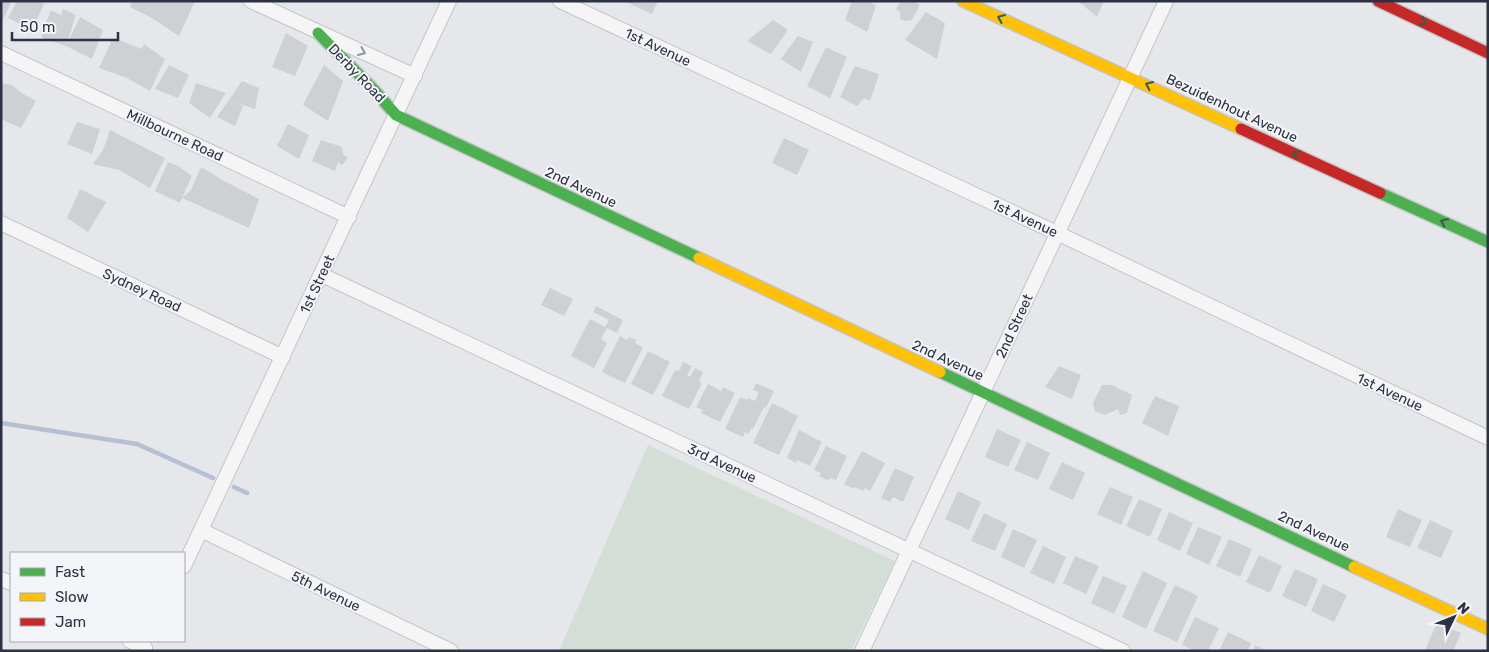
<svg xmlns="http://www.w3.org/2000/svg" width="1489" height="652" font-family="Rubik,sans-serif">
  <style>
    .green { fill: #d4ddd6 }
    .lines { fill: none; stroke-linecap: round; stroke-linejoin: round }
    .stream { stroke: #b5c0d3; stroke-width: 4.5 }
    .building { fill: #cfd0d4 }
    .street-casing { stroke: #c3c5c8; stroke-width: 16 }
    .fast-casing { stroke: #c3c5c8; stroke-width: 14 }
    .slow-casing { stroke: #c3c5c8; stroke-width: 14 }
    .jam-casing { stroke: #c3c5c8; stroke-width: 14 }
    .street { stroke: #f5f5f6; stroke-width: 14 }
    .fast { stroke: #4caf50; stroke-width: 11 }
    .slow { stroke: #ffc107; stroke-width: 11 }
    .jam { stroke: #c62828; stroke-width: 11 }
    .oneway { stroke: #375e48 }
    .oneway2 { stroke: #90949c }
    .labels { text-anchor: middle; stroke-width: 4; stroke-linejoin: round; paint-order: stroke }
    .street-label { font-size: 14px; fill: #2c3243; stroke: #f4f5f8 }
  </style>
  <rect width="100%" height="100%" fill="#e5e7ea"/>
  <path class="green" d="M 648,445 L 895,561 L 851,651 L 559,651 Z"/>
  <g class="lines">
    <path class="stream" d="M 1,423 L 137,444 L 213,478
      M 234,487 L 247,493"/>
  </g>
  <path class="building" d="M 1,1 L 12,1 L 1,24 Z
    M 17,1 L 39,1 L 44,4 L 32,30 L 8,18 Z
    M 132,1 L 195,1 L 179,36 L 152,18 L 130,7 Z
    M 624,1 L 658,1 L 652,14 Z
    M 852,1 L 868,1 L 876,6 L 867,32 L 845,20 Z
    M 901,1 L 913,1 L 920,5 L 912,20 L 905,21 L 900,19 L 900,12 L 896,9 Z
    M 1078,1 L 1104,1 L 1097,17 Z
    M 63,9 L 76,15 L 66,46 L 80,17 L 103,30 L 92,59 L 66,46 L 42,38 L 43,30 L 51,10 L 61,15 Z
    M 926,12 L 945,23 L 937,59 L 905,40 Z
    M 773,20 L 788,30 L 771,54 L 747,41 Z
    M 286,33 L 308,46 L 295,76 L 272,67 Z
    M 798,36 L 813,42 L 801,72 L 781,59 Z
    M 113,38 L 142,49 L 144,44 L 165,59 L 150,91 L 127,78 L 99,68 Z
    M 826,47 L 847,57 L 830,98 L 807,86 Z
    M 169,65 L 189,75 L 178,98 L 155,89 Z
    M 324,65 L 343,81 L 328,121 L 303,105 Z
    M 855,66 L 879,74 L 870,101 L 864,98 L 857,106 L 840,97 Z
    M 242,81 L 259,88 L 255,109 L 231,101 L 243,106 L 235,126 L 217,117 Z
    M 1,83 L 12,85 L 23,94 L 36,101 L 21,128 L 1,119 Z
    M 196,83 L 226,93 L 210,118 L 189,103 Z
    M 77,122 L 100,129 L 92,154 L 67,144 Z
    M 288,124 L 309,135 L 299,159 L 277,146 Z
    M 110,130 L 165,158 L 150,188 L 119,170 L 93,164 L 103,150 Z
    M 784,138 L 809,150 L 797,175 L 772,163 Z
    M 321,140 L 342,147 L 343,154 L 348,158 L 342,165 L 338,162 L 335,171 L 312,161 Z
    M 168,162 L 178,166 L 192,176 L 182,198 L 191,190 L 201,167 L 226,182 L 259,199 L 249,228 L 182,198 L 180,203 L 155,191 Z
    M 80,189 L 106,202 L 88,232 L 67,218 Z
    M 550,288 L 573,299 L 564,316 L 541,305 Z
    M 596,306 L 623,320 L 617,333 L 607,328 L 601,339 L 607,343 L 594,368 L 571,356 L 590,319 L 605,327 L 609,320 L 593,312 Z
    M 620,336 L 627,340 L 629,337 L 636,340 L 635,343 L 643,347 L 625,383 L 602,372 Z
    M 648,351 L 670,362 L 653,395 L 631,384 Z
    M 683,362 L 692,366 L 687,375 L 690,377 L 695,368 L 703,372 L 699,381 L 702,383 L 689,409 L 662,396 L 675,370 L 679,371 Z
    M 1059,366 L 1081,375 L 1072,399 L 1045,387 Z
    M 756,383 L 774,391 L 766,408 L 764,407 L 753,429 L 751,428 L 749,434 L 745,432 L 743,437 L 725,429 L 740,397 L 747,400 L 748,398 L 755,401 L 759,392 L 753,390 Z
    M 708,384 L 721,391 L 723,387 L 735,393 L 720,422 L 701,413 L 703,410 L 696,407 Z
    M 1102,385 L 1112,385 L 1132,395 L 1127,413 L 1120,415 L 1118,409 L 1105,415 L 1095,411 L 1093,403 Z
    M 1155,396 L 1179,406 L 1168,436 L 1142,423 Z
    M 772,403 L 798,416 L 779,455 L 753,443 Z
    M 997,429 L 1021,440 L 1008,467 L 985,457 Z
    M 799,430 L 822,442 L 810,466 L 797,460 L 796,463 L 787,458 Z
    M 1027,442 L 1050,453 L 1038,480 L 1014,470 Z
    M 826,446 L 847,456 L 836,480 L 830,478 L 829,481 L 819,476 L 821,473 L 814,470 Z
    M 862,451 L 885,463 L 870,491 L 865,488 L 863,491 L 855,487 L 854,489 L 844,484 Z
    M 1062,462 L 1085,473 L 1073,500 L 1049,489 Z
    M 895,468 L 914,477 L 903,502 L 893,497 L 890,502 L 881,498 Z
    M 1110,487 L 1133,497 L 1121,525 L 1097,514 Z
    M 958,491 L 981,502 L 969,530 L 945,519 Z
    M 1139,499 L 1162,509 L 1150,537 L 1126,526 Z
    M 1398,509 L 1422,520 L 1410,547 L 1386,537 Z
    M 1169,512 L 1193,523 L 1180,551 L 1157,540 Z
    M 984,513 L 1007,524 L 995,551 L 971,541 Z
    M 1430,520 L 1453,531 L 1441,558 L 1417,548 Z
    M 1198,527 L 1222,537 L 1209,565 L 1186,554 Z
    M 1013,529 L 1037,540 L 1024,568 L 1001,557 Z
    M 1229,539 L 1252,549 L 1240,577 L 1216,566 Z
    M 1043,546 L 1066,557 L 1054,584 L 1030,573 Z
    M 1259,555 L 1282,566 L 1270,593 L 1246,582 Z
    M 1075,556 L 1099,566 L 1086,594 L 1063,583 Z
    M 1295,569 L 1318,579 L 1306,607 L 1282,596 Z
    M 1143,571 L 1167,583 L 1146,629 L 1122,617 Z
    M 1103,576 L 1127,586 L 1114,614 L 1091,603 Z
    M 1323,584 L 1347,595 L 1334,622 L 1311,611 Z
    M 1175,585 L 1198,596 L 1177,642 L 1153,631 Z
    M 1195,617 L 1219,628 L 1208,651 L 1195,651 L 1182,645 Z
    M 1437,623 L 1461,633 L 1453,651 L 1425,650 Z
    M 1228,632 L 1251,643 L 1248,651 L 1219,651 Z
    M 1255,645 L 1268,651 L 1253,651 Z"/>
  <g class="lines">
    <defs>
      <path id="street" d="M 251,1 L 415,76
        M 560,1 L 1057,233 L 1488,438
        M 1,53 L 349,217
        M 1,223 L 283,357
        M 322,275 L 1123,651
        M 201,530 L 451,651
        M 184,566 L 449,1
        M 1,579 L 11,583
        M 130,641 L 145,648
        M 862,651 L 1166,1"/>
      <path id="fast" d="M 318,33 L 373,89 L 396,115 L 699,258
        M 1380,193 L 1488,242
        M 940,372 L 1354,567"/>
      <path id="slow" d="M 963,1 L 1241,129
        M 699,258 L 940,372
        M 1354,567 L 1488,629"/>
      <path id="jam" d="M 1378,1 L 1488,53
        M 1241,129 L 1380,193"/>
    </defs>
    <use href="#street" class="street-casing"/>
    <use href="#fast" class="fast-casing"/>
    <use href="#slow" class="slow-casing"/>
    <use href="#jam" class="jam-casing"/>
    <use href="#street" class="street"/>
    <use href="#fast" class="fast"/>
    <use href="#slow" class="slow"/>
    <use href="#jam" class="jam"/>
  </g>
  <defs><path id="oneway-chevron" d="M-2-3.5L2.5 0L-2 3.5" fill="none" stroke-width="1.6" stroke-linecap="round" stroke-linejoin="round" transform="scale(1.25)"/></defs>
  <g class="oneway">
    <use href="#oneway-chevron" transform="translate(1001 18) rotate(-156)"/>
    <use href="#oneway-chevron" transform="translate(1423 22) rotate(25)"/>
    <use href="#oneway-chevron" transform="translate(1149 85) rotate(-155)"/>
    <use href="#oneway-chevron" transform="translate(1296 154) rotate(-155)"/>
    <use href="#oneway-chevron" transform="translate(1444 222) rotate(-155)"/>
  </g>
  <use class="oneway2" href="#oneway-chevron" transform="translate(362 52) rotate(24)"/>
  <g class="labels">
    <g class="street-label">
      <text transform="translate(658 47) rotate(25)" y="5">1st Avenue</text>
      <text transform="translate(357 73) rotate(46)" y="5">Derby Road</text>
      <text transform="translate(1232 108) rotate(25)" y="5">Bezuidenhout Avenue</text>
      <text transform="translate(175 135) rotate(25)" y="5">Millbourne Road</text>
      <text transform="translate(581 187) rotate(25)" y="5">2nd Avenue</text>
      <text transform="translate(1025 218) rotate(25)" y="5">1st Avenue</text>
      <text transform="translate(317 284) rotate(-65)" y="5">1st Street</text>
      <text transform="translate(142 290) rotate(25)" y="5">Sydney Road</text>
      <text transform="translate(1014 326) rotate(-65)" y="5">2nd Street</text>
      <text transform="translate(948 360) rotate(25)" y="5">2nd Avenue</text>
      <text transform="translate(1390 392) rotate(25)" y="5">1st Avenue</text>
      <text transform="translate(722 463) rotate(25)" y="5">3rd Avenue</text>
      <text transform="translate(1314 531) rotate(25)" y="5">2nd Avenue</text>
      <text transform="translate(326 591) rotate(26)" y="5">5th Avenue</text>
    </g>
  </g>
  <rect width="1489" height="652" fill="none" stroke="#2c3243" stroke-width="5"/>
  <rect x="10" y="552" width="175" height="90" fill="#f4f5f8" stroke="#a4a7b0"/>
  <rect x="20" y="568" width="25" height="8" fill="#4caf50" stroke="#a4a7b0"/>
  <text x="55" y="577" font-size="15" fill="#2c3243">Fast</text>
  <rect x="20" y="593" width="25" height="8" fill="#ffc107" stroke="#a4a7b0"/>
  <text x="55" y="602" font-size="15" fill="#2c3243">Slow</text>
  <rect x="20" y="618" width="25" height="8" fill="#c62828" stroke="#a4a7b0"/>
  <text x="55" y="627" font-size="15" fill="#2c3243">Jam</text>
  <g transform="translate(1454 617) rotate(47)" stroke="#f4f5f8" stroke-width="4" paint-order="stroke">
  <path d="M0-4L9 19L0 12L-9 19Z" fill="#2c3243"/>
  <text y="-8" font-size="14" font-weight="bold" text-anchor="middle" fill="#2c3243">N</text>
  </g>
  <path d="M12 32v8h106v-8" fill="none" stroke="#2c3243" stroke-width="2.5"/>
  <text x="20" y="32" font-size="15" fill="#2c3243" stroke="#f4f5f8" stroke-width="4" paint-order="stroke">50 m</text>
</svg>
